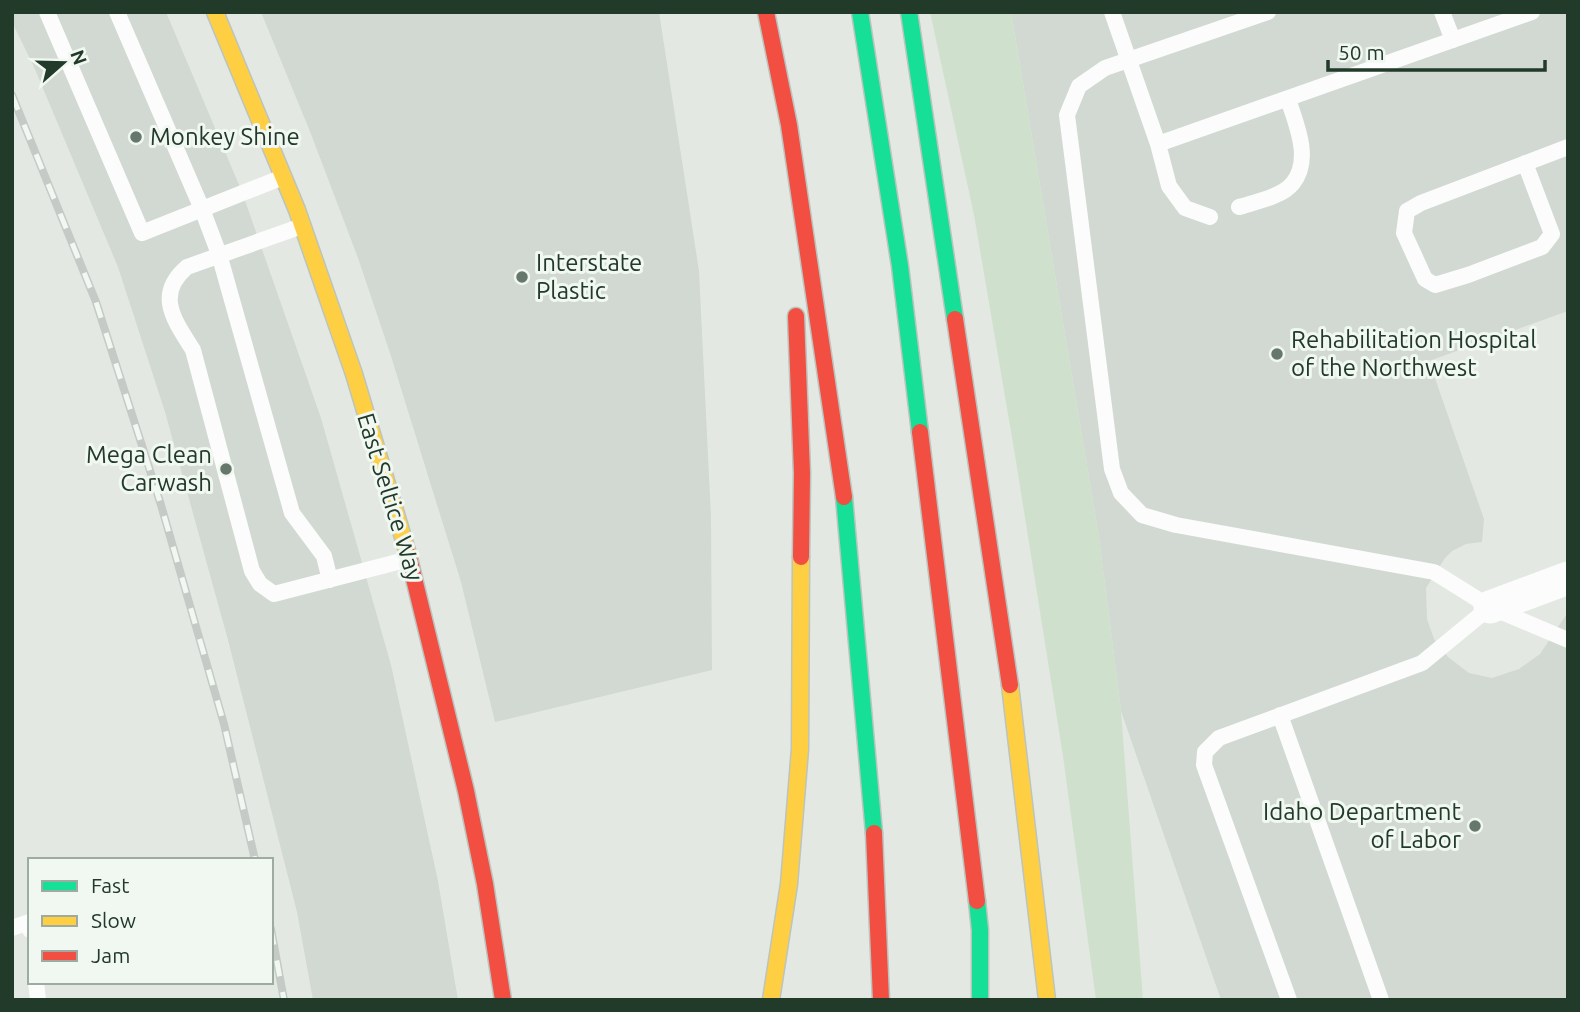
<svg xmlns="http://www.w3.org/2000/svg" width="1580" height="1012" font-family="Ubuntu,sans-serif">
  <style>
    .built { fill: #d1d9d2 }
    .green { fill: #cfe1cc }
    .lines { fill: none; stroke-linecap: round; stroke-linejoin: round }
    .fast-casing { stroke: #bcc4be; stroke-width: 19 }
    .slow-casing { stroke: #bcc4be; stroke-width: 19 }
    .jam-casing { stroke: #bcc4be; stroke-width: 19 }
    .lane { stroke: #fbfcfb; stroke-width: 16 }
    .street { stroke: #fbfcfb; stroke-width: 33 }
    .fast { stroke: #16e098; stroke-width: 16 }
    .slow { stroke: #ffcf43; stroke-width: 16 }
    .jam { stroke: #f24e42; stroke-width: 16 }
    .rail-casing { stroke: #c6cac7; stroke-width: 8 }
    .rail { stroke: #f1f7f1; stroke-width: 5; stroke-dasharray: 16; stroke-linecap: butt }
    .poi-dot { fill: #66776b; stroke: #f1f7f1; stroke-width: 2.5 }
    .labels { text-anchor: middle; stroke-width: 6; stroke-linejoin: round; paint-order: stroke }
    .poi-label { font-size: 24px; fill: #223a2a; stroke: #f1f7f1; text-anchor: start }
    .street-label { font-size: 24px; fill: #223a2a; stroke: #f1f7f1 }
  </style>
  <rect width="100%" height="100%" fill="#e3e8e3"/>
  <path class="built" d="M 12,12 L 166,12 L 242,192 L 321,418 L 391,665 L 438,881 L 458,1000 L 313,1000 L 297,912 L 228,640 L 165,412 L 118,267 L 34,67 L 12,22 Z
    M 261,12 L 659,12 L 699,271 L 711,517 L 712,670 L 495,722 L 461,582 L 390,353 L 358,258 L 311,134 Z
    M 1011,12 L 1568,12 L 1568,311 L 1429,361 L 1484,519 L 1482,542 L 1466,544 L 1452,551 L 1445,558 L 1426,588 L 1427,619 L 1434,639 L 1448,657 L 1469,673 L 1492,678 L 1519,669 L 1540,654 L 1568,612 L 1568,1000 L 1221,1000 L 1121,711 L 1099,537 Z"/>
  <path class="green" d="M 930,12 L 1011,12 L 1099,537 L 1121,711 L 1143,1000 L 1096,1000 L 1063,756 L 1015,455 L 974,215 Z"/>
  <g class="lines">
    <defs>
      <path id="fast" d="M 860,12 L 900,266 L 920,432
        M 909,12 L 955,319
        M 844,497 L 874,833
        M 977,901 L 980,930 L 980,1000"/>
      <path id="slow" d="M 215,12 L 297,210 L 354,374 L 408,554
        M 1010,685 L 1047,1000
        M 771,1000 L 789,884 L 800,749 L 801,557"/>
      <path id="jam" d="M 766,12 L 789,125 L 844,497
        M 796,316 L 802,473 L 801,557
        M 955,319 L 1010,685
        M 920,432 L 977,901
        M 408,554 L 466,791 L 485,884 L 503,1000
        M 874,833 L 881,1000"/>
    </defs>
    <use href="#fast" class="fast-casing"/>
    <use href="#slow" class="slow-casing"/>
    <use href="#jam" class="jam-casing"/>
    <path class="lane" d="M 47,12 L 142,233 L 283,177
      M 117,12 L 202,209 L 219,254 L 292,513 L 324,556 L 330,580
      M 1112,12 L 1158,144 L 1532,12
      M 1268,12 L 1105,68 L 1079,86 L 1067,115 L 1112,469 L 1121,493 L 1142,515 L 1176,525 L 1434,572 L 1490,607 L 1568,640
      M 1442,12 L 1453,40
      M 1158,144 L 1169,186 L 1185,208 L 1210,217
      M 1525,163 L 1552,234 L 1542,247 L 1468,275 L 1435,285 L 1425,279 L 1404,233 L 1407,211 L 1421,203 L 1568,147
      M 1239,207 C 1255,202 1282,197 1293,183 C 1312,159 1296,124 1288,99
      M 302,226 L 187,267 C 154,295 175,321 193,350 L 252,571 L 260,584 L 274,594 L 409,559
      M 1280,715 L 1381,1000
      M 12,928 L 29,922 L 30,930
      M 36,982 L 38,1000
      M 1289,1000 L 1204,765 L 1205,752 L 1219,738 L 1422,663 L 1490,607"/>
    <path class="street" d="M 1490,607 L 1568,578"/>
    <use href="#fast" class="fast"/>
    <use href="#slow" class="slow"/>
    <use href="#jam" class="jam"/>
    <defs>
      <path id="rail" d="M 12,95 L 96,302 L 161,505 L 224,724 L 255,860
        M 271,929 L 284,1000"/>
    </defs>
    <use href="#rail" class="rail-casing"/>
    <use href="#rail" class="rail"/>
  </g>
  <g class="poi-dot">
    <circle cx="136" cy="137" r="7"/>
    <circle cx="522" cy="277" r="7"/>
    <circle cx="1277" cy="354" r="7"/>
    <circle cx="226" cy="469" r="7"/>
    <circle cx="1475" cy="826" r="7"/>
  </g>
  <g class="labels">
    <g class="poi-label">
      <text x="150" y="145">Monkey Shine</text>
      <text x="536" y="271">Interstate<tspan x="536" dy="28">Plastic</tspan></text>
      <text x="1291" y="348">Rehabilitation Hospital<tspan x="1291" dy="28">of the Northwest</tspan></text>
      <text x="212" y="463" text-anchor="end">Mega Clean<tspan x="212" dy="28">Carwash</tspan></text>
      <text x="1461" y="820" text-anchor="end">Idaho Department<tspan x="1461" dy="28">of Labor</tspan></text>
    </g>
    <g class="street-label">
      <text transform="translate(390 497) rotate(73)" y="8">East Seltice Way</text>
    </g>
  </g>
  <rect width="1580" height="1012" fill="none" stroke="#223a2a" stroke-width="28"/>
  <rect x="28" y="858" width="245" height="126" fill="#f1f7f1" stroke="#9eaba1" stroke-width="2"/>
  <rect x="42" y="881" width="35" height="10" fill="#16e098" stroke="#9eaba1" stroke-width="2"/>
  <text x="91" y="893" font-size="21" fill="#223a2a">Fast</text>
  <rect x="42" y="916" width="35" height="10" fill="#ffcf43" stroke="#9eaba1" stroke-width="2"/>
  <text x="91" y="928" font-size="21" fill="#223a2a">Slow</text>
  <rect x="42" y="951" width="35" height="10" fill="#f24e42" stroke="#9eaba1" stroke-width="2"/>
  <text x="91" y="963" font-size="21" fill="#223a2a">Jam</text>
  <g transform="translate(63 63) rotate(70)" stroke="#f1f7f1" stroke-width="5" paint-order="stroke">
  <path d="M0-5L12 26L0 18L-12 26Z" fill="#223a2a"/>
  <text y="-10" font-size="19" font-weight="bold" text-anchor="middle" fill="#223a2a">N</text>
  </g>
  <path d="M1328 60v10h217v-10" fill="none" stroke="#223a2a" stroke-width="3.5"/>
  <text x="1338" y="60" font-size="21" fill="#223a2a" stroke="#f1f7f1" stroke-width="5" paint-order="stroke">50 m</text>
</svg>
